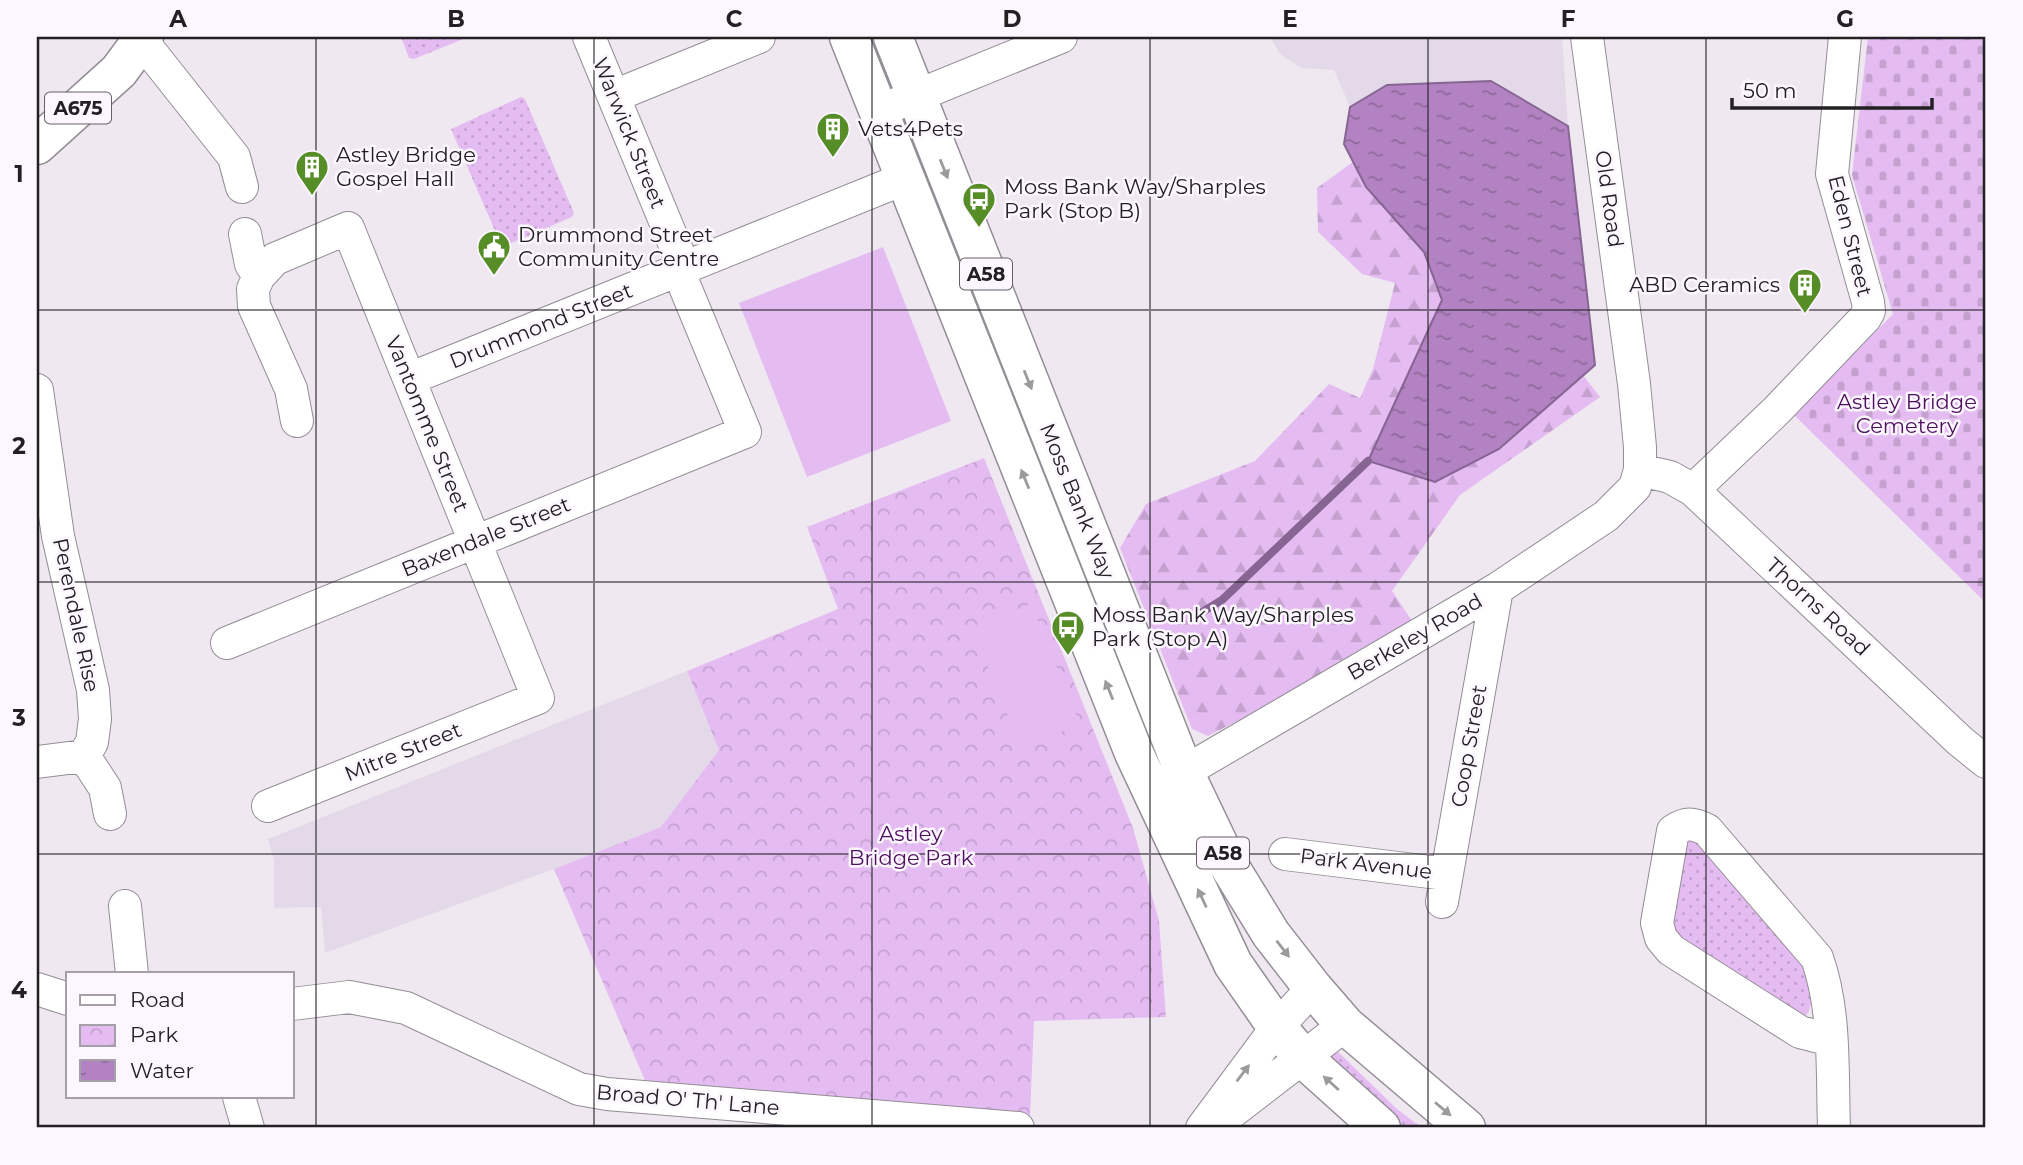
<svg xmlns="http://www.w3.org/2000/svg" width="2023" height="1165" font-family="Montserrat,sans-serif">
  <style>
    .built { fill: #e4d9e8 }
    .grass { fill: url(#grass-dots) }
    .forest { fill: url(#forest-firs) }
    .cemetery { fill: url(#cemetery-stones) }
    .park { fill: url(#park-crowns) }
    .garden { fill: #e5bcf2 }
    .water { fill: url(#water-ripples); stroke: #876593; stroke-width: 2 }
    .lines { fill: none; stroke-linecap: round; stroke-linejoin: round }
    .stream { stroke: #876593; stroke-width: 8 }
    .street-casing { stroke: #938d95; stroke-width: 34 }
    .primary-casing { stroke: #938d95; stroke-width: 41 }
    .highway-casing { stroke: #938d95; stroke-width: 41 }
    .street { stroke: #fff; stroke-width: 32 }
    .primary { stroke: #fff; stroke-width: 38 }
    .highway { stroke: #fff; stroke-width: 38 }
    .oneway { fill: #9c9b9c }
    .grid { fill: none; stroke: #232024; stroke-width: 2; stroke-opacity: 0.55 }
    .labels { text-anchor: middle; stroke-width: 5; stroke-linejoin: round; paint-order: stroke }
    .shield { fill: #fcf6ff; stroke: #646066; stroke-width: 2 }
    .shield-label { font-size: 19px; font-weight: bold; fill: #232024 }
    .poi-label { font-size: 21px; fill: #232024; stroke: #fcf6ff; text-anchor: start }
    .street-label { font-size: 21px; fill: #232024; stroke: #fcf6ff }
    .park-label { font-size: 21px; fill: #4d105e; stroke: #fcf6ff }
    .neatline { fill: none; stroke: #232024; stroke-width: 2.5 }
    .grid-label { font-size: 23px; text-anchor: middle; font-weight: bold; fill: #232024 }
  </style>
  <defs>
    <pattern id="grass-dots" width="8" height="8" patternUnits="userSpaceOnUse" patternTransform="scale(1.75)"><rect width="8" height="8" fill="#e5bcf2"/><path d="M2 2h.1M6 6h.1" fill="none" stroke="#c4a1cf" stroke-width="1.8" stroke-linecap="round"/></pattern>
    <pattern id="forest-firs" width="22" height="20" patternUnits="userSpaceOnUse" patternTransform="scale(1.75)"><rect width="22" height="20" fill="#e5bcf2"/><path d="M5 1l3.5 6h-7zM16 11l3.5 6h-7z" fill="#c4a1cf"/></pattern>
    <pattern id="cemetery-stones" width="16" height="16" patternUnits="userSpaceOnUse" patternTransform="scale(1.75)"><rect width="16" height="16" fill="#e5bcf2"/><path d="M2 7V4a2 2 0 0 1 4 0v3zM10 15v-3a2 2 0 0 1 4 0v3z" fill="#c4a1cf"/></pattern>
    <pattern id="park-crowns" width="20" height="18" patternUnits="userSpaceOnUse" patternTransform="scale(1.75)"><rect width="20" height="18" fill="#e5bcf2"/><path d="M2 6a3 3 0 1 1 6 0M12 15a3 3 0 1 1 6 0" fill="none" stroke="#c4a1cf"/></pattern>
    <pattern id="water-ripples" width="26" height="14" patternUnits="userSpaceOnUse" patternTransform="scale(1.75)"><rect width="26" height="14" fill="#b282c2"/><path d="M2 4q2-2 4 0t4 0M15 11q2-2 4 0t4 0" fill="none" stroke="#906a9d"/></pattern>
  </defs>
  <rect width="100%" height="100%" fill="#efe8f1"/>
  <path class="built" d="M 1270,37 L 1562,37 L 1568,126 L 1491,81 L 1387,85 L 1350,107 L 1334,70 L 1302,68 L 1280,54 Z
    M 687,671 L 719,750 L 661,827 L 554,869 L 325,953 L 321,907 L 274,908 L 274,860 L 268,839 Z"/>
  <path class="grass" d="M 401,37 L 468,37 L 414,59 L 409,58 Z
    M 521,97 L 525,99 L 574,213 L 572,217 L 502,247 L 451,129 Z
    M 1693,835 L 1807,967 C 1811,986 1816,1001 1805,1018 L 1681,947 L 1667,917 L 1682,840 Z
    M 1332,1046 L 1397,1109 L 1422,1128 L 1400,1128 L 1390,1121 L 1318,1049 Z"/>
  <path class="forest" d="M 1353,162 L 1366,187 L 1424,252 L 1442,300 L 1368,461 L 1499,449 L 1583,375 L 1600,397 L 1460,495 L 1392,591 L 1417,628 L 1208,736 L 1192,729 L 1120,548 L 1146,504 L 1255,461 L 1329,384 L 1360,398 L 1373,369 L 1395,283 L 1362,274 L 1318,232 L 1317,188 Z"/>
  <path class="cemetery" d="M 1868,37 L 1986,37 L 1986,603 L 1794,415 L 1893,314 L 1852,175 Z"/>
  <path class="park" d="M 984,458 L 1133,828 L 1159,921 L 1166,1017 L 1034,1021 L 1030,1116 L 647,1085 L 554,869 L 661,827 L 719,750 L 687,671 L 838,609 L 807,527 Z"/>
  <path class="garden" d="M 883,247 L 951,421 L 807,477 L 739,303 Z
    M 1031,604 L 1080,724 L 1021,748 L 972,628 Z"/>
  <path class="water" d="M 1491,81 L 1568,126 L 1595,365 L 1499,449 L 1435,482 L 1368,461 L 1442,300 L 1424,252 L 1366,187 L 1344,144 L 1350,107 L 1387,85 Z"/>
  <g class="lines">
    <path class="stream" d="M 1194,617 L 1222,600 L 1368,461"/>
    <defs>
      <path id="street" d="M 589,37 L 684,267
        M 142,41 L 234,157 L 242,187
        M 614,96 L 759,37
        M 894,105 L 1061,37
        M 245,234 L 251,264 L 259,276 L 253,289 L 254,306 L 291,389 L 297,421
        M 259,276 L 275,259 L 348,228 L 538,698 L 268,806
        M 409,379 L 906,178
        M 37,390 L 58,536 L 93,690 L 95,719 L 92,742 L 84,756 L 105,788 L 110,814
        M 1640,470 L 1670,477 L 1693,490 L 1960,741 L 1986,762
        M 1693,490 L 1777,410 L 1865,318 L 1869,311 L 1868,302 L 1832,174 L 1845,37
        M 227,643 L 745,432 L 678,270
        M 37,762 L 84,756
        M 1184,772 L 1497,589 L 1606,516 L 1635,487 L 1640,470 L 1640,447 L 1634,384 L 1587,37
        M 1285,854 L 1446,874
        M 1442,902 L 1497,589
        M 125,906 L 132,974
        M 37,989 L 68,999
        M 292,1004 L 349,997 L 406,1008 L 579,1089 L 607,1094 L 1018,1128
        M 1831,1040 L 1800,1032 L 1671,950 L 1661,938 L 1657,923 L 1673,831 C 1686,822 1693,823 1707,830 L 1817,958 C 1836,1011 1832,1073 1834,1128
        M 239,1097 L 248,1128
        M 1219,1122 L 1345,1025
        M 1202,1128 L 1277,1027 L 1313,988"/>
      <path id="primary" d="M 37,145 L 119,71 L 144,37"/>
      <path id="highway" d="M 849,37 L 1134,753 L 1233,964 L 1277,1027 L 1303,1058 L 1381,1128
        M 893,37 L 1184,772 L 1228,864 L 1271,934 L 1313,988 L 1345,1025 L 1466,1128"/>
    </defs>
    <use href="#street" class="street-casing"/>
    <use href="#primary" class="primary-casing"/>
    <use href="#highway" class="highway-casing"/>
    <use href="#street" class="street"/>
    <use href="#primary" class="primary"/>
    <use href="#highway" class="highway"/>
  </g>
  <defs><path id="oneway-solid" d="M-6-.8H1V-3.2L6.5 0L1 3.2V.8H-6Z" transform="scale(1.75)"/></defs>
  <g class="oneway">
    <use href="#oneway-solid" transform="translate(944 169) rotate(68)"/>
    <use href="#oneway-solid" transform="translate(1028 380) rotate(68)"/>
    <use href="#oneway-solid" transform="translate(1025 479) rotate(-112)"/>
    <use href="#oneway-solid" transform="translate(1109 690) rotate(-112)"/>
    <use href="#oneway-solid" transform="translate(1202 898) rotate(-115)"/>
    <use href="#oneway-solid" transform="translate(1283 949) rotate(52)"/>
    <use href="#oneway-solid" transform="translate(1243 1073) rotate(-53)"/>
    <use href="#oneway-solid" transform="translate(1331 1083) rotate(-138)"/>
    <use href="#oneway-solid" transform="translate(1443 1109) rotate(40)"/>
  </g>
  <path class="grid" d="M 316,37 L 316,1128M 594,37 L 594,1128M 872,37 L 872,1128M 1150,37 L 1150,1128M 1428,37 L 1428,1128M 1706,37 L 1706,1128M 37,310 L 1986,310M 37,582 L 1986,582M 37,854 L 1986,854"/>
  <defs>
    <symbol id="building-pin" viewBox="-11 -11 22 30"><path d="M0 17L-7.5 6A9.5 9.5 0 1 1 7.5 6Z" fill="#568d27" stroke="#fcf6ff"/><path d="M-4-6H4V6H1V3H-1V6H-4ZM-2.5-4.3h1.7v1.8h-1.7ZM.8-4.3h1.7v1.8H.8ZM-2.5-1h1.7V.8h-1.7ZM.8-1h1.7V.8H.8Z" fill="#fff"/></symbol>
    <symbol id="bus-pin" viewBox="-11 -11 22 30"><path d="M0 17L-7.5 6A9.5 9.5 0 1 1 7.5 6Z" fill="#568d27" stroke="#fcf6ff"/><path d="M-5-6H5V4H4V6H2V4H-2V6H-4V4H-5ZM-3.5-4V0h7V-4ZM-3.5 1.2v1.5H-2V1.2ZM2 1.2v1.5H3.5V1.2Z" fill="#fff"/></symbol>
    <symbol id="civic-pin" viewBox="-11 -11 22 30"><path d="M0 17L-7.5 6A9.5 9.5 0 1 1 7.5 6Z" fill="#568d27" stroke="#fcf6ff"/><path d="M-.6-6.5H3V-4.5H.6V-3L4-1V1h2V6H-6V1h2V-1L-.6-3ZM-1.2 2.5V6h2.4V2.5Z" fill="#fff"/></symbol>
  </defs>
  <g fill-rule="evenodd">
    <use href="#building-pin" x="814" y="110" width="38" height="52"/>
    <use href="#building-pin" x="293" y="148" width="38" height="52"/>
    <use href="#bus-pin" x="960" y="180" width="38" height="52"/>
    <use href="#civic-pin" x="475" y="228" width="38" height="52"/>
    <use href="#building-pin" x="1786" y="266" width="38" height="52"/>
    <use href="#bus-pin" x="1049" y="608" width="38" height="52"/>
  </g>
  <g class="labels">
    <g class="shield">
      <rect x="45" y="92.5" width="66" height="31" rx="5"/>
      <rect x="960" y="258.5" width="52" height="31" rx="5"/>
      <rect x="1197" y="837.5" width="52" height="31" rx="5"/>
    </g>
    <g class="shield-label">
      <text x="78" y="115">A675</text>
      <text x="986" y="281">A58</text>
      <text x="1223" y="860">A58</text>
    </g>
    <g class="poi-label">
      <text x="858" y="136">Vets4Pets</text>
      <text x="336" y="162">Astley Bridge<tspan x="336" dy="24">Gospel Hall</tspan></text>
      <text x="1004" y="194">Moss Bank Way/Sharples<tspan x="1004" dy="24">Park (Stop B)</tspan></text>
      <text x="518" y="242">Drummond Street<tspan x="518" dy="24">Community Centre</tspan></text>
      <text x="1780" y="292" text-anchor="end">ABD Ceramics</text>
      <text x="1092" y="622">Moss Bank Way/Sharples<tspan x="1092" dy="24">Park (Stop A)</tspan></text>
    </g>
    <g class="street-label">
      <text transform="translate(629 133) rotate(68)" y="7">Warwick Street</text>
      <text transform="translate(1609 199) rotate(82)" y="7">Old Road</text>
      <text transform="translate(1850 236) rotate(76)" y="7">Eden Street</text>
      <text transform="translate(541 326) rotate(-22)" y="7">Drummond Street</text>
      <text transform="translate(427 424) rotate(68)" y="7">Vantomme Street</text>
      <text transform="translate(1077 501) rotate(68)" y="7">Moss Bank Way</text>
      <text transform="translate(486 537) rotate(-22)" y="7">Baxendale Street</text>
      <text transform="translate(1818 607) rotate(43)" y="7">Thorns Road</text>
      <text transform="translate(76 615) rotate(78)" y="7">Perendale Rise</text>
      <text transform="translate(1415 637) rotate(-30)" y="7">Berkeley Road</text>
      <text transform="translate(1469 746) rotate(-80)" y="7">Coop Street</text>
      <text transform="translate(403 752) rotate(-22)" y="7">Mitre Street</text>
      <text transform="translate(1366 864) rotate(7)" y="7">Park Avenue</text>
      <text transform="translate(688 1100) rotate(5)" y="7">Broad O' Th' Lane</text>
    </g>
    <g class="park-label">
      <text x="1907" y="409">Astley Bridge<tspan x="1907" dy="24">Cemetery</tspan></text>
      <text x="911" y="841">Astley<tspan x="911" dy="24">Bridge Park</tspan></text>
    </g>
  </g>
  <rect width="2023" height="1165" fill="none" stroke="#fcf6ff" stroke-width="77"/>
  <rect x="66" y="972" width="228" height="126" fill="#fcf6ff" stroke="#a5a0a7" stroke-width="2"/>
  <rect x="80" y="995" width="35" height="10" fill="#ffffff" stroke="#a5a0a7" stroke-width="2"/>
  <text x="130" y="1007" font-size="21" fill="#232024">Road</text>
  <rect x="80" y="1025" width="35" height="21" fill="url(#park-crowns)" stroke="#a5a0a7" stroke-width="2"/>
  <text x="130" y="1042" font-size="21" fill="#232024">Park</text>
  <rect x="80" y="1060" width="35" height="21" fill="url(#water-ripples)" stroke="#a5a0a7" stroke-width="2"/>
  <text x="130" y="1078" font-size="21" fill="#232024">Water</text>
  <path d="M1732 98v10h200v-10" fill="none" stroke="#232024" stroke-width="3.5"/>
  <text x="1743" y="98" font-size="21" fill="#232024" stroke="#fcf6ff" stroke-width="5" paint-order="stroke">50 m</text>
  <rect x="38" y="38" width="1946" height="1088" class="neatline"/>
  <g class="grid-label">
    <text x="178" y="27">A</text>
    <text x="456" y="27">B</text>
    <text x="734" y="27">C</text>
    <text x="1012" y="27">D</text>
    <text x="1290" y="27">E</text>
    <text x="1568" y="27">F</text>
    <text x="1845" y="27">G</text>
    <text x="19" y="182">1</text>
    <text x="19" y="454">2</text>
    <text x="19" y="726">3</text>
    <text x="19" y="998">4</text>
  </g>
</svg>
